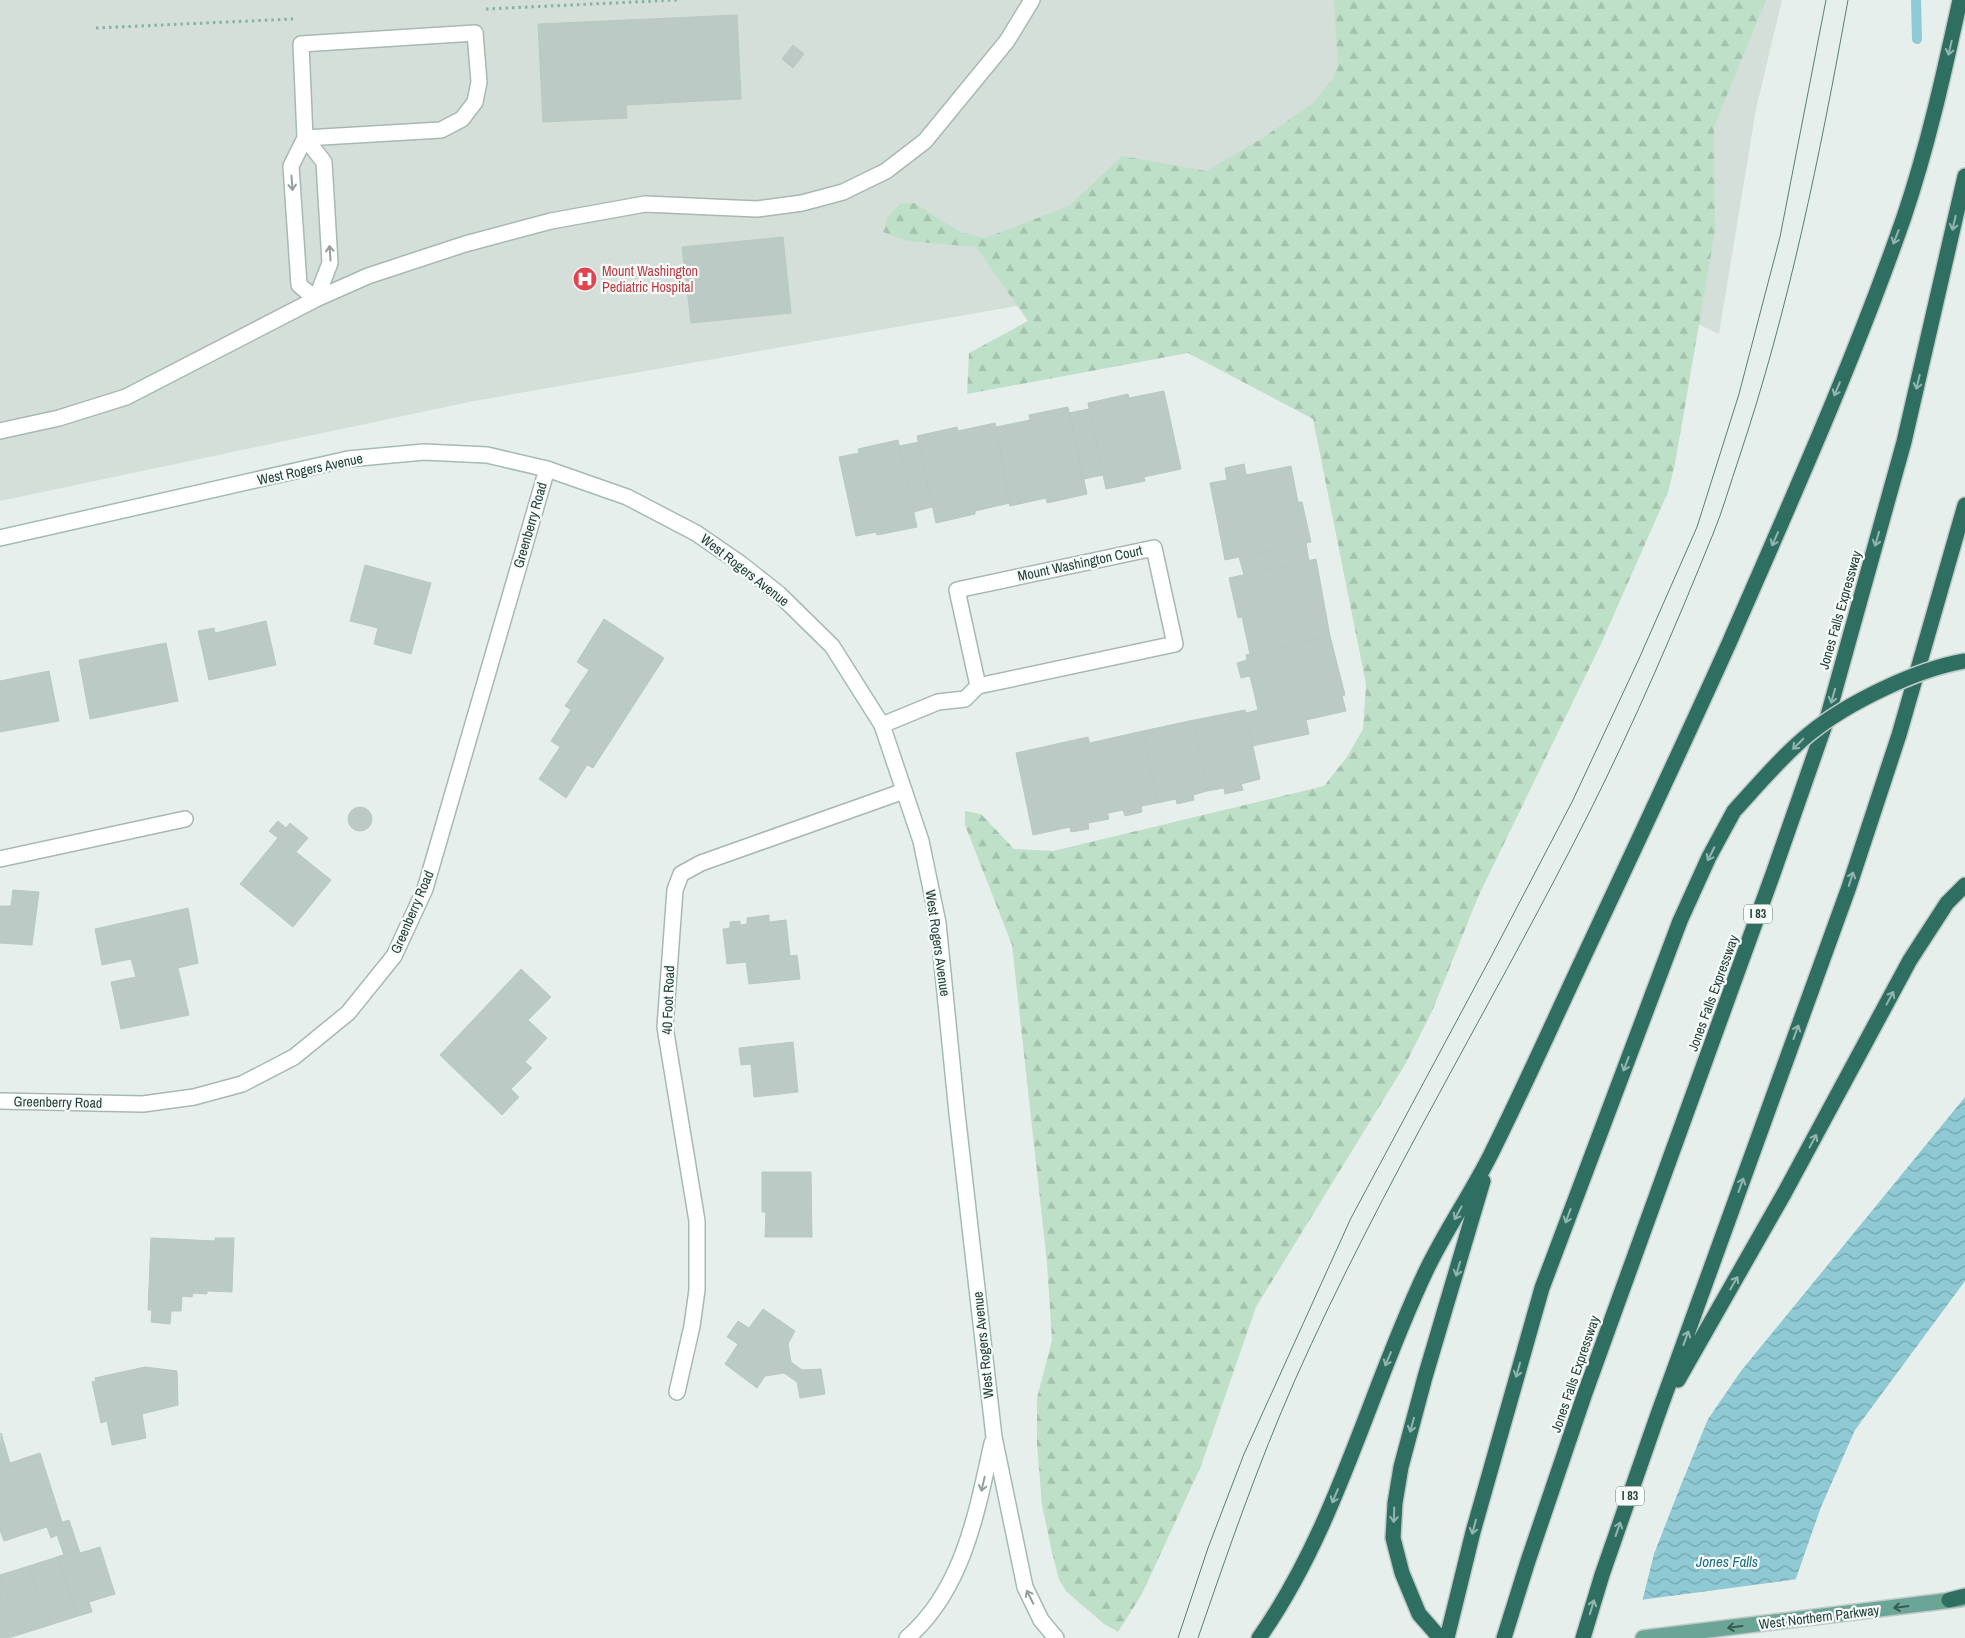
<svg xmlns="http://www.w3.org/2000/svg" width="1965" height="1638" font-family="'Archivo Narrow',sans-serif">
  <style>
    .built { fill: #d4dfda }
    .forest { fill: url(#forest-firs) }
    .water { fill: url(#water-waves) }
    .pier { fill: #e6efeb }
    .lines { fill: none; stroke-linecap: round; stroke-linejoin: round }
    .stream { stroke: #8ec9d4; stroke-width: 10 }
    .building { fill: #bbcac4; stroke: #b8c9c2 }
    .lane-casing { stroke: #a8b8b2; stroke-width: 18 }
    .street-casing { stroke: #a8b8b2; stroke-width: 18 }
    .secondary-casing { stroke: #a4bbb3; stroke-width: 18 }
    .primary-casing { stroke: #c2cac8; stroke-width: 18 }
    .highway-casing { stroke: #c2cac8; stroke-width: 18 }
    .path { stroke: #86b3a5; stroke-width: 3; stroke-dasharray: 2.5 4; stroke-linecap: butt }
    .lane { stroke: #fff; stroke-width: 15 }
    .street { stroke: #fff; stroke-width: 15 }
    .secondary { stroke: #fff; stroke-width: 15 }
    .primary { stroke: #6aa596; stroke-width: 15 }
    .highway { stroke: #2f6f62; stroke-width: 15 }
    .tram { stroke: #5f7d75; stroke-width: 1 }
    .highway-bridge-casing { stroke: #c2cac8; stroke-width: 18; stroke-linecap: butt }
    .highway-bridge { stroke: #2f6f62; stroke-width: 15 }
    .oneway { stroke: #93b5ae }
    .oneway2 { stroke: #92a09c }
    .oneway3 { stroke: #365b51 }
    .labels { text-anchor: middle; stroke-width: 4.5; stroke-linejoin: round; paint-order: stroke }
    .shield { fill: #f7fbf9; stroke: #637a73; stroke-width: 1 }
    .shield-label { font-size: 12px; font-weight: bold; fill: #24423a }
    .health-label { font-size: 14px; fill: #be3a42; stroke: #f7fbf9; text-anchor: start }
    .street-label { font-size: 14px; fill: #24423a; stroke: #f7fbf9 }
    .water-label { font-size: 15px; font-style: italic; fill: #1c6f80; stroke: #f7fbf9 }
  </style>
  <defs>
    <pattern id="forest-firs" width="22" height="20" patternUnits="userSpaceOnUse" patternTransform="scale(1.25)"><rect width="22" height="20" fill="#bfe0c8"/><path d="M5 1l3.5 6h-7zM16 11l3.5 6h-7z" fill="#a4c1ad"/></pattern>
    <pattern id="water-waves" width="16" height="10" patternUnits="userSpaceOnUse" patternTransform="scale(1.25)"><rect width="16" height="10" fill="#8ec9d4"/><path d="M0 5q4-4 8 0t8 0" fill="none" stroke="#74a5ad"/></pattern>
  </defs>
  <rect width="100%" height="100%" fill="#e6efeb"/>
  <path class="built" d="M 0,0 L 1782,0 L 1756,109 L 1719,334 L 1485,224 L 474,401 L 0,501 Z"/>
  <path class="forest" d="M 1334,0 L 1766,0 L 1714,127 L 1715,231 L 1675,464 L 1668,492 L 1600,646 L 1478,897 L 1433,1009 L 1406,1063 L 1256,1307 L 1201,1466 L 1142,1594 L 1118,1632 L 1104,1624 L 1067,1592 L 1059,1580 L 1051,1548 L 1042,1505 L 1037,1444 L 1037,1398 L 1052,1340 L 1047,1263 L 1012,945 L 965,825 L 965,811 L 981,814 L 1014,849 L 1053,851 L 1324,786 L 1347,757 L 1363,729 L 1366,684 L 1313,419 L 1188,353 L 967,394 L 969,353 L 1028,321 L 976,247 L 907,241 L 883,232 L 887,218 L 900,204 L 914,203 L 960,232 L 985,238 L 1069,206 L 1122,156 L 1206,171 L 1261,139 L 1313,103 L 1332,80 L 1338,67 Z"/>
  <path class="water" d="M 1965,1097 L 1965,1281 L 1855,1430 L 1821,1507 L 1775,1638 L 1633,1638 L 1654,1554 L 1679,1490 L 1708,1419 L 1741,1371 Z"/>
  <path class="pier" d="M 1798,1579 L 1777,1638 L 1630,1638 L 1640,1600 Z"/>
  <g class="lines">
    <path class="stream" d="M 1916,0 L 1917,39"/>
  </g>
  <path class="building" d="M 737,15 L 741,99 L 626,105 L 627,118 L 543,122 L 538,24 Z
    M 793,45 L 804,54 L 793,68 L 782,59 Z
    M 783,237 L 791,313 L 691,323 L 682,247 Z
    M 1164,391 L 1181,469 L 1144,477 L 1145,481 L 1106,489 L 1088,403 L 1128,394 L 1129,398 Z
    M 1068,407 L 1087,494 L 1047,503 L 1046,498 L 1010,506 L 996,427 L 1030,420 L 1029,415 Z
    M 1089,409 L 1103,475 L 1084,479 L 1069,413 Z
    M 995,423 L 1010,503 L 975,511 L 975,514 L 936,523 L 917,436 L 957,427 L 958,431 Z
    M 898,440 L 917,527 L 877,535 L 876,532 L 856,536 L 839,457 L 859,453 L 858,449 Z
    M 919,442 L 932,507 L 914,512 L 899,446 Z
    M 1244,464 L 1246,475 L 1291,466 L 1298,502 L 1302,502 L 1311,542 L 1225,560 L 1210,483 L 1227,480 L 1225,468 Z
    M 1306,543 L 1309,561 L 1244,575 L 1239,557 Z
    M 1316,559 L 1330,636 L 1250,654 L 1242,617 L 1238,618 L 1229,578 Z
    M 365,565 L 431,583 L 411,654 L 374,644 L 378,628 L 350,621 Z
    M 604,619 L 664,658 L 593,768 L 587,765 L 566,798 L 539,779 L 560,747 L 551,741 L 571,710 L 565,706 L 589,670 L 577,662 Z
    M 266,621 L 276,665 L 209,680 L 198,631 L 214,628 L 215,633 Z
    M 1330,636 L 1345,695 L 1342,696 L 1346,711 L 1306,720 L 1309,734 L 1252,746 L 1246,713 L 1258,710 L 1250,676 L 1241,678 L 1237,663 L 1247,660 L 1246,655 L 1250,654 Z
    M 166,643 L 178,701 L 90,719 L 79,660 Z
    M 49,671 L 59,721 L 0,732 L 0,681 Z
    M 1245,710 L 1260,779 L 1241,784 L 1243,790 L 1225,794 L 1224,788 L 1207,791 L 1194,720 Z
    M 1194,720 L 1207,791 L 1193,795 L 1194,800 L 1177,804 L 1176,799 L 1157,803 L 1143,731 Z
    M 1143,731 L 1157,803 L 1141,806 L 1142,812 L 1125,816 L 1123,810 L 1108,813 L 1090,743 Z
    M 1088,737 L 1109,819 L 1088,823 L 1089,829 L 1071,832 L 1070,827 L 1033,835 L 1016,753 Z
    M348 819a12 12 0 1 1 24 0a12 12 0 1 1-24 0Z
    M 278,821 L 286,828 L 290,823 L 308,838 L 296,852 L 331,880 L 293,927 L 240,884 L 278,838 L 269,831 Z
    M 13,890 L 39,892 L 32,945 L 0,943 L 0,906 L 11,906 Z
    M 188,908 L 198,963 L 178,968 L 189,1015 L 121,1029 L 111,982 L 136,977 L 131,959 L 102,965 L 95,929 Z
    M 769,915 L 769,922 L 786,920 L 790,956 L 797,955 L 800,979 L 749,984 L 746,962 L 727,964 L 723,929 L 730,928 L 730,922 L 740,921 L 740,925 L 747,924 L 747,918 Z
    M 521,969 L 551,997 L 528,1020 L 547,1038 L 525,1062 L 532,1068 L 511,1089 L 519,1097 L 502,1115 L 440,1055 Z
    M 793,1042 L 798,1092 L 754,1097 L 751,1064 L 741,1065 L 739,1048 Z
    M 762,1172 L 811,1172 L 812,1237 L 765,1237 L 766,1212 L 762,1212 Z
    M 151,1238 L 215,1241 L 215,1238 L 234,1238 L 232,1292 L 207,1291 L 207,1294 L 193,1293 L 192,1297 L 182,1296 L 181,1311 L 171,1311 L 170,1324 L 151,1322 L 152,1310 L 148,1310 Z
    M 763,1309 L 795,1331 L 788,1344 L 791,1362 L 802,1370 L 821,1369 L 825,1394 L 800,1398 L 797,1382 L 784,1373 L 765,1376 L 757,1388 L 725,1364 L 738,1344 L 727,1337 L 738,1321 L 749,1328 Z
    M 145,1367 L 177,1371 L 178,1405 L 142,1414 L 146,1438 L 112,1445 L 107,1421 L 101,1423 L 92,1382 L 96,1381 L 95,1378 Z
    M 1,1433 L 10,1463 L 40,1453 L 41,1456 L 0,1469 Z
    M 41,1456 L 51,1488 L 0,1505 L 0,1469 Z
    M 51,1488 L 62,1522 L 4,1541 L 0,1530 L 0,1505 Z
    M 69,1520 L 79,1550 L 64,1555 L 57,1535 L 51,1538 L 47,1527 Z
    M 100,1547 L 115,1594 L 89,1602 L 92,1612 L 78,1616 L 57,1557 L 79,1550 L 80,1553 Z
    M 57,1557 L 78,1616 L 50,1625 L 29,1566 Z
    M 29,1566 L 50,1625 L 21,1634 L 0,1575 Z
    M 0,1575 L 21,1634 L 8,1638 L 0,1638 Z"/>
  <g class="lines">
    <defs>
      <path id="lane" d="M 305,138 L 441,130 L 462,119 L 475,102 L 479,82 L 475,33 L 301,44 L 305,138 L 291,166 L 299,285 L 316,299 L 330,263 L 324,162 L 305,138
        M 0,431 L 59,418 L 126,397 L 316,299 L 368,276 L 465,244 L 551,221 L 645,204 L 757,209 L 802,203 L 843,192 L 886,171 L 925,141 L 1007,41 L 1032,0
        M 0,859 L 185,819
        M 677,1392 L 692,1326 L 697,1290 L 697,1221 L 665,1027 L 675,890 L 681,874 L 701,863 L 904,791"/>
      <path id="street" d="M 882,725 L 938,702 L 965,699 L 978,686 L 1175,644 L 1154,548 L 957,590 L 978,686
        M 0,1101 L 143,1104 L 194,1097 L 242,1084 L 294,1057 L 348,1013 L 394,956 L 425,889 L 547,469"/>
      <path id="secondary" d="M 0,538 L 348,459 L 424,452 L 487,455 L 547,469 L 627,497 L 696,533 L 741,564 L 779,594 L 832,646 L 882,725 L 921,841 L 938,923 L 957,1113 L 994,1437 L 1025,1587 L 1041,1620 L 1056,1638
        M 907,1638 C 963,1590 977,1512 992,1443"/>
      <path id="primary" d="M 1643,1638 L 1961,1599"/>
      <path id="highway" d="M 1678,1380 L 1785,1192 L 1910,960 L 1947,903 L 1965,885
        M 1949,1600 L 1965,1596
        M 1259,1638 C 1337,1527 1368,1393 1426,1271 C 1445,1231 1471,1194 1491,1154 C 1522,1092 1550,1029 1579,967 C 1630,858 1681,750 1730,641 C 1791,501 1854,361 1904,217 C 1928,146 1944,73 1960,0
        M 1440,1638 L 1419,1614 L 1402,1573 L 1393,1538 L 1395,1503 L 1401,1467 L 1425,1377 L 1483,1181
        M 1447,1638 L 1473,1532 L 1542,1288 L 1680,921 L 1709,857 L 1734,811
        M 1504,1638 L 1528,1561 L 1585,1393 L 1774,871 L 1827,719 L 1904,442 L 1965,176
        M 1583,1638 L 1602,1575 L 1657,1417 L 1849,887 L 1899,735 L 1965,505"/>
    </defs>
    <use href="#lane" class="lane-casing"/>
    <use href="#street" class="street-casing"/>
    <use href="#secondary" class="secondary-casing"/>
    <use href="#primary" class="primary-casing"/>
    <use href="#highway" class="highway-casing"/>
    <path class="path" d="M 486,9 L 677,0
      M 96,28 L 293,19"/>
    <use href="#lane" class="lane"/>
    <use href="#street" class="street"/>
    <use href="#secondary" class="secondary"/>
    <use href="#primary" class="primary"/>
    <use href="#highway" class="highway"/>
    <path class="tram" d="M 1178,1638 L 1208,1548 L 1244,1454 L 1351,1218 L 1492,955 L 1572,802 L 1638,661 L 1697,527 L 1739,394 L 1780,237 L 1826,0
      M 1198,1638 C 1228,1551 1258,1464 1295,1380 C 1382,1184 1494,1002 1590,811 C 1635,721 1675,628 1713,534 C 1723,510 1730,484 1739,458 C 1789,309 1820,155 1848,0"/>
    <defs>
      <path id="highway-bridge" d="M 1734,811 C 1758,785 1782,756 1809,734 C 1847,703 1917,669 1965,661"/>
    </defs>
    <use href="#highway-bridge" class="highway-bridge-casing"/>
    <use href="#highway-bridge" class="highway-bridge"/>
  </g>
  <defs><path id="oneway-shaft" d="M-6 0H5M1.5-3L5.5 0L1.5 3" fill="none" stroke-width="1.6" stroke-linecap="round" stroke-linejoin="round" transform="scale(1.25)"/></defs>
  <g class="oneway">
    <use href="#oneway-shaft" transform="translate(1950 48) rotate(103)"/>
    <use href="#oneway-shaft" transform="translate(1954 223) rotate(103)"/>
    <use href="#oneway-shaft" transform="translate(1896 237) rotate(111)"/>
    <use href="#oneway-shaft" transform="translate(1918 382) rotate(103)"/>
    <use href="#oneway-shaft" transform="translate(1837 389) rotate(113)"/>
    <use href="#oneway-shaft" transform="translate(1775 539) rotate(114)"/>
    <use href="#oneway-shaft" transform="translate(1877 539) rotate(106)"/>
    <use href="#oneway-shaft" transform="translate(1833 696) rotate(106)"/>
    <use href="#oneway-shaft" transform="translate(1798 744) rotate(135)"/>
    <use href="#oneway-shaft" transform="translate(1711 854) rotate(117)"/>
    <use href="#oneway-shaft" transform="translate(1851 879) rotate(-72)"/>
    <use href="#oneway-shaft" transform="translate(1890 998) rotate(-62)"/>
    <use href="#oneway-shaft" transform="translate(1796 1032) rotate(-70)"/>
    <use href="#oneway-shaft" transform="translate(1626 1064) rotate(111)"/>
    <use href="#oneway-shaft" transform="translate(1813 1141) rotate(-62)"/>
    <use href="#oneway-shaft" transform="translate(1741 1185) rotate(-70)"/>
    <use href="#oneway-shaft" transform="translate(1458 1213) rotate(119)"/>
    <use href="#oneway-shaft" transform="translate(1568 1216) rotate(110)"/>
    <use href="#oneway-shaft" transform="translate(1458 1269) rotate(106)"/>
    <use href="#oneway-shaft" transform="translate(1734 1283) rotate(-60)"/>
    <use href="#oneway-shaft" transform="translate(1686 1338) rotate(-70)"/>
    <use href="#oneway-shaft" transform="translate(1388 1359) rotate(113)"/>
    <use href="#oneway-shaft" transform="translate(1518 1370) rotate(106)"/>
    <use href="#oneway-shaft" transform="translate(1412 1425) rotate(105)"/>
    <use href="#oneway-shaft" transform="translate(1335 1496) rotate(113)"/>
    <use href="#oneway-shaft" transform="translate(1394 1515) rotate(92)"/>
    <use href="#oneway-shaft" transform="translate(1474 1527) rotate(105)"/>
    <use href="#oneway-shaft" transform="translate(1618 1529) rotate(-71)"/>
    <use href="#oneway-shaft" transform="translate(1592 1607) rotate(-73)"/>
  </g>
  <g class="oneway2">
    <use href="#oneway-shaft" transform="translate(292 183) rotate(86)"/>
    <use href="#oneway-shaft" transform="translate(330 253) rotate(-94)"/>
    <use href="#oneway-shaft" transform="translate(983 1484) rotate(103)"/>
    <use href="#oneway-shaft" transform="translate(1030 1597) rotate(-117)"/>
  </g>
  <g class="oneway3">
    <use href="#oneway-shaft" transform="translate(1901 1607) rotate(172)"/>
    <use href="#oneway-shaft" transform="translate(1735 1627) rotate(173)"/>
  </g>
  <defs>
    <symbol id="hospital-disc" viewBox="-11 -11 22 22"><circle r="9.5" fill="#e0444e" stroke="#f7fbf9"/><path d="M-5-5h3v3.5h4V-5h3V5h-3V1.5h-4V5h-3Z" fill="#fff"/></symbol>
  </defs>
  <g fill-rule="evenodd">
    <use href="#hospital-disc" x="571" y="265" width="28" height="28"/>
  </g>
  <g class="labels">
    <g class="shield">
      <rect x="1744" y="904.5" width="28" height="19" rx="4"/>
      <rect x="1616" y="1486.5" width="28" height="19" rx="4"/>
    </g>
    <g class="shield-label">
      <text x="1758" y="918">I 83</text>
      <text x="1630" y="1500">I 83</text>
    </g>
    <g class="health-label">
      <text x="602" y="276">Mount Washington<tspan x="602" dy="16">Pediatric Hospital</tspan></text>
    </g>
    <g class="street-label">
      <text transform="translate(310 469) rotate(-12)" y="5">West Rogers Avenue</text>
      <text transform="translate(530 525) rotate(-74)" y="5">Greenberry Road</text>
      <text transform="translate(1080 563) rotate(-12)" y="5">Mount Washington Court</text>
      <text transform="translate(745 570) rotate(38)" y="5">West Rogers Avenue</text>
      <text transform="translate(1840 610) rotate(-74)" y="5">Jones Falls Expressway</text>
      <text transform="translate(412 912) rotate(-67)" y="5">Greenberry Road</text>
      <text transform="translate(938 943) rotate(82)" y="5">West Rogers Avenue</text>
      <text transform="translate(1713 993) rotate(-70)" y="5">Jones Falls Expressway</text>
      <text transform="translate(668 1000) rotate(-88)" y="5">40 Foot Road</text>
      <text transform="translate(58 1102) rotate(1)" y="5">Greenberry Road</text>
      <text transform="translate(983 1345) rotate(-96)" y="5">West Rogers Avenue</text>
      <text transform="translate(1575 1374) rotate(-71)" y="5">Jones Falls Expressway</text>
      <text transform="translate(1819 1617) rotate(-7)" y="5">West Northern Parkway</text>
    </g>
    <g class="water-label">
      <text x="1727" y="1567">Jones Falls</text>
    </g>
  </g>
</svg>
